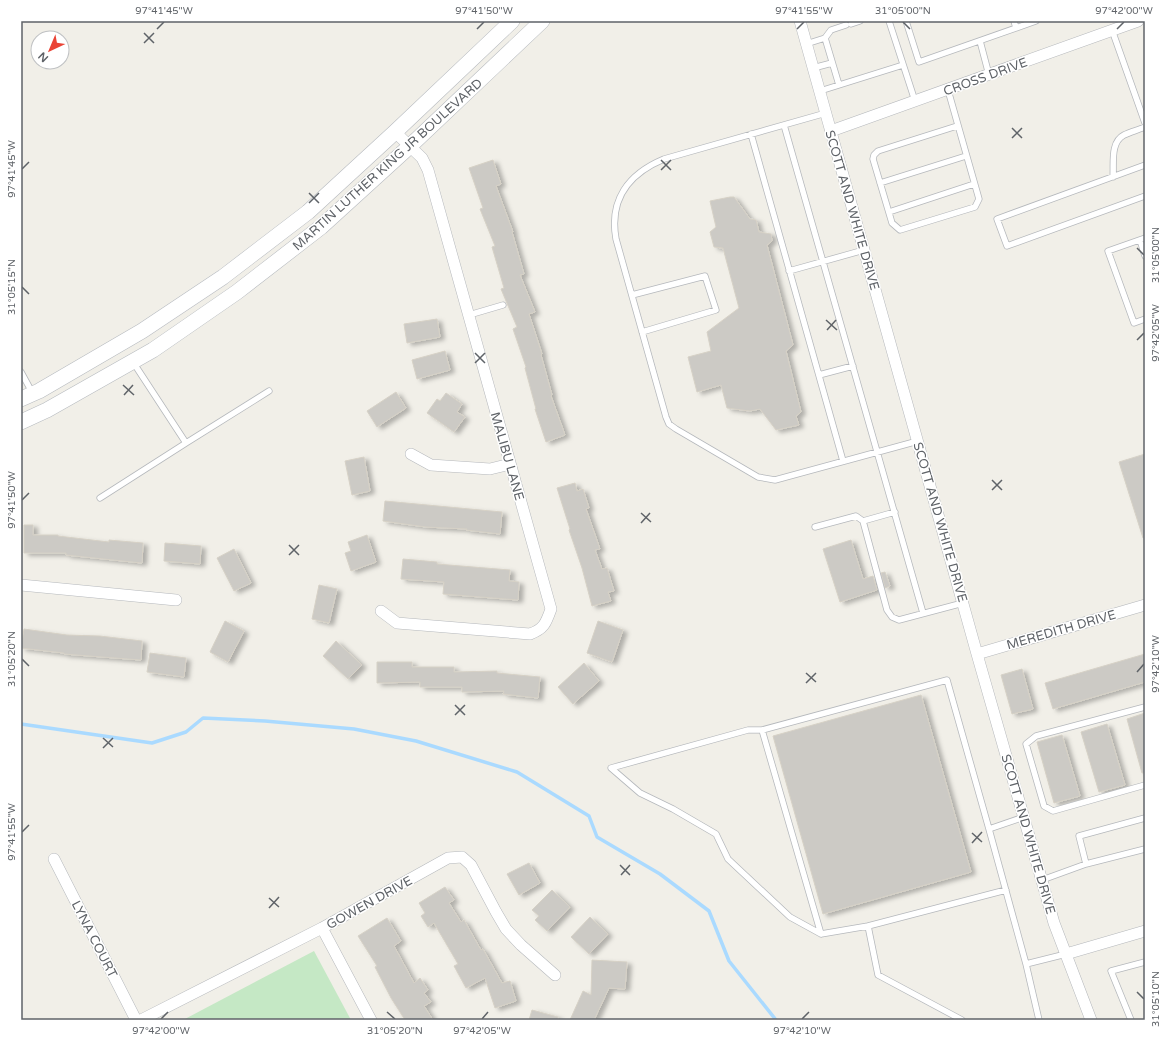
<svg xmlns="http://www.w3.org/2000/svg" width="1166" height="1041" font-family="'Varela Round',sans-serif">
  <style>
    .green { fill: #c5e8c5 }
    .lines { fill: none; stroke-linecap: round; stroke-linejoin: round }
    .stream { stroke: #aadaff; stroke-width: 3.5 }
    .building { fill: #cccac5; stroke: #d6d1c6; filter: url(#shadow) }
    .lane-casing { stroke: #b5b8bc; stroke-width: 7 }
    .street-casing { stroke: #b5b8bc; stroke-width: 12 }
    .secondary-casing { stroke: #b6babf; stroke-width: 16 }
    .lane { stroke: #fff; stroke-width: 5.5 }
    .street { stroke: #fff; stroke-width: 11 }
    .secondary { stroke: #fff; stroke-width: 15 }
    .ticks { fill: none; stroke: #5f6368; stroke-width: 1.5 }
    .labels { text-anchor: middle; stroke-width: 3; stroke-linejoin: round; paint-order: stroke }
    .street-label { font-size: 13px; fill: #5f6368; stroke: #fff }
    .neatline { fill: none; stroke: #5f6368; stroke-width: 1.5 }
    .ticks-label { font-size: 10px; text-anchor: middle; fill: #5f6368 }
  </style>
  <defs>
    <filter id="shadow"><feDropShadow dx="4.5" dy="2.5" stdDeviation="2" flood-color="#0004"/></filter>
  </defs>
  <rect width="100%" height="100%" fill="#f1efe8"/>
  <path class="green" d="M 314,951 L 351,1020 L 183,1020 Z"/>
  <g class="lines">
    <path class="stream" d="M 21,724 L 152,743 L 186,732 L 203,718 L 265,721 L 354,729 L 416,741 L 517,772 L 589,816 L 597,837 L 660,874 L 709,911 L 729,961 L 776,1020"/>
  </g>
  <path class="building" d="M 493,160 L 501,184 L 496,186 L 513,232 L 512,232 L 524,274 L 520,275 L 535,312 L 529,314 L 542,354 L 541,355 L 552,395 L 551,396 L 565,435 L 546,442 L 535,409 L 536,409 L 525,368 L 526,367 L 513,329 L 517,327 L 501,289 L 504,288 L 492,247 L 495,246 L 480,209 L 483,208 L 469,168 Z
    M 730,197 L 734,197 L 750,219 L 756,220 L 759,232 L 771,234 L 772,241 L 767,245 L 793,345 L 786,351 L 801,412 L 796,416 L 799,425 L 776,430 L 760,409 L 750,411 L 727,408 L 721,385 L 697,392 L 688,357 L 711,351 L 707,332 L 739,308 L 723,248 L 714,247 L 710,232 L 716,227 L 710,201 Z
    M 437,319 L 440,337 L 407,343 L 404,324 Z
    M 445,351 L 450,370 L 417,379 L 412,360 Z
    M 396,392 L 406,408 L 377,427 L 367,411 Z
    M 446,393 L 462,404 L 457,412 L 465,417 L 454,432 L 427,413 L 437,399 L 440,401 Z
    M 1145,454 L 1145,538 L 1143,538 L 1119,462 Z
    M 364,457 L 370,491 L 352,495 L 345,461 Z
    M 575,483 L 577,491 L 583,489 L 589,508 L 586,509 L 600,549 L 595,550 L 602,569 L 607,568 L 614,591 L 608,592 L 611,601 L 592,606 L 582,568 L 569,530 L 570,529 L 557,488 Z
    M 385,501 L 502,512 L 500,534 L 466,530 L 467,529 L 426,527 L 383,521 Z
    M 24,525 L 33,525 L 33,535 L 58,535 L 58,536 L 109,542 L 109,540 L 143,543 L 142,563 L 66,555 L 66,553 L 24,553 Z
    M 367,535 L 376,562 L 351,571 L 345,553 L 351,551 L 348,542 Z
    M 851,540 L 863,579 L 873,576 L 877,590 L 840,602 L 823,549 Z
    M 165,543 L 201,546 L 200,564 L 164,561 Z
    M 234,549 L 251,583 L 234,591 L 217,558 Z
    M 403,559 L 437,562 L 437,564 L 510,570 L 509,581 L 519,582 L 518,600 L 443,594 L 444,582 L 401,579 Z
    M 885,572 L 890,586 L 885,588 L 881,573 Z
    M 319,585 L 337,589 L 329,623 L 312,619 Z
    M 225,621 L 244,631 L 228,662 L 210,652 Z
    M 598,621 L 623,630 L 612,662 L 587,653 Z
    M 24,629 L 67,635 L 100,636 L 142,641 L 141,660 L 64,654 L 64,653 L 21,648 Z
    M 336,641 L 362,665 L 348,679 L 323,656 Z
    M 150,653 L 186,658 L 184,677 L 147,672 Z
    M 1145,654 L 1145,682 L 1053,709 L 1045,683 Z
    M 377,662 L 412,662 L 412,667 L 454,667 L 454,672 L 497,671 L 497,673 L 540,677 L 538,698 L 503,694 L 504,691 L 462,692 L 462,687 L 420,687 L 420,682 L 377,683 Z
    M 584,663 L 599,681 L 573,704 L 558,687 Z
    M 1022,669 L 1033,709 L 1012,714 L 1001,675 Z
    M 921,695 L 971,872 L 823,914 L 773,736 Z
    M 1145,713 L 1145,773 L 1142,773 L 1127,719 Z
    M 1107,724 L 1125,785 L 1099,792 L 1081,732 Z
    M 1062,735 L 1080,796 L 1054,803 L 1037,742 Z
    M 529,863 L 540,883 L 519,895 L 507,874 Z
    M 445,887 L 454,900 L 449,903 L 461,922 L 464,920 L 481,950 L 483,949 L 502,983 L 510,981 L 516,1001 L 495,1008 L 485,978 L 466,988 L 454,966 L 458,964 L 434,923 L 428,927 L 421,916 L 425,913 L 419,903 Z
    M 552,890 L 570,907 L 547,931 L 535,920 L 539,916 L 532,910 Z
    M 590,917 L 608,934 L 589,954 L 571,937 Z
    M 387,918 L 401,941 L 394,946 L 414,983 L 420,978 L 428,990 L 424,993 L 431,1002 L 424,1006 L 433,1020 L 405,1020 L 391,998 L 375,967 L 377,966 L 358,936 Z
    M 592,960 L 627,962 L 625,989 L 609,988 L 594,1020 L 570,1020 L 583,991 L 591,995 Z
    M 532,1010 L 558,1017 L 558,1020 L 529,1020 Z"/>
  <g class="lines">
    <defs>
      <path id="lane" d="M 889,21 L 915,101
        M 906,21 L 919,62 L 1036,21
        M 1014,21 L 1016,28
        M 851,24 L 860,21
        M 1112,30 L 1145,123
        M 825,38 L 839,85
        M 980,41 L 989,75
        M 806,44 L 825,38 L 831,30 L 846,25
        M 813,68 L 832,63
        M 948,90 L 979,199 L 975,207 L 900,230 L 892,223 L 873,159 L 874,155 L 878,151 L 957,126
        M 820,91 L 903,65
        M 826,113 L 664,159 C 628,174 609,200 616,239 L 666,417 L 669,424 L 676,429 L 758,477 L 775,480 L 918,441
        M 784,125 L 923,613
        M 751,134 L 843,461
        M 1145,165 L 997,219 L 1007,246 L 1145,196
        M 1113,177 C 1114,164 1110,142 1124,135 C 1130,132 1138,130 1145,127
        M 880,183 L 966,156
        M 889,212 L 974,184
        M 1145,238 L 1108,251 L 1134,323 L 1145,319
        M 1140,240 L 1145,256
        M 789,271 L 864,250
        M 632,295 L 705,276 L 716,310 L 642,332
        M 469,315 L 503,305
        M 133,362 L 186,443 L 269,391
        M 21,372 L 33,394
        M 819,375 L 853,366
        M 100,498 L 186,443
        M 863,521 L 887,610 L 892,617 L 899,620 L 963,603
        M 815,527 L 856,516 L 863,521 L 895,512
        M 1145,707 L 1036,736 L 1026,744 L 1044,806 L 1053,811 L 1145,785
        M 762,730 L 748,730 L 611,768 L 640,793 L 673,809 L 716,834 L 728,859 L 790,917 L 821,934
        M 1024,817 L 989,829 L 1026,964 L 1066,954
        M 1086,864 L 1079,836 L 1145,818
        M 1042,880 L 1086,864 L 1145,849
        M 868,926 L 821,934 L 762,730 L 947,680 L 989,829
        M 1026,964 L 1039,1020
        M 962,1020 L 878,975 L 868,926 L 1006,890
        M 1131,1020 L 1111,971 L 1145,962"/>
      <path id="street" d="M 800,21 L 977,654 L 1054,923 L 1091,1020
        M 831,131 L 1138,21
        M 411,454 L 431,465 L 490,469 L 510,464
        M 21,585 L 176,600
        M 381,611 L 397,623 L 530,634 C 544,629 546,623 551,609 L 428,170 L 422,158 L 395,132
        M 977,654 L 1145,605
        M 54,859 L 136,1020
        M 322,928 L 371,1020
        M 1066,954 L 1145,931
        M 141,1020 L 322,928 L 448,858 L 462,857 L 471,865 L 496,912 L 506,929 L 521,945 L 555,975"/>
      <path id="secondary" d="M 21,399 L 39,391 L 142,331 L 223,277 L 308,212 L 395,132 L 512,21
        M 21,422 L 47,410 L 153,350 L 237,292 L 321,227 L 410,146 L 542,21"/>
    </defs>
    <use href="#lane" class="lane-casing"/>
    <use href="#street" class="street-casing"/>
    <use href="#secondary" class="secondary-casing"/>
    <use href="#lane" class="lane"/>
    <use href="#street" class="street"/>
    <use href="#secondary" class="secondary"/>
  </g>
  <path class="ticks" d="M 903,22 L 910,29M 157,29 L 164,22M 477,29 L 484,22M 797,29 L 804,22M 1117,29 L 1124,22M 144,33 L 154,43M 144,43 L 154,33M 1012,128 L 1022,138M 1012,138 L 1022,128M 661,160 L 671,170M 22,169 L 29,162M 661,170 L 671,160M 309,193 L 319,203M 309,203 L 319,193M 1137,248 L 1144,255M 22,287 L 29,294M 826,320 L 837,330M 827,330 L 836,320M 1137,340 L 1144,333M 475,353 L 485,363M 475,363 L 485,353M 123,385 L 134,395M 124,395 L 133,385M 992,480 L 1002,490M 992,490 L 1002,480M 22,500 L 29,493M 641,513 L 651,522M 641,523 L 650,513M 289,545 L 299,555M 289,555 L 299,545M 22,659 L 29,666M 1137,672 L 1144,664M 806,673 L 816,682M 806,683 L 816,673M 455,705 L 465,715M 455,715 L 465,705M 103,738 L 113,747M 103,748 L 113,738M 22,832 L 29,825M 972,833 L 982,842M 972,843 L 982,832M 620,865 L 630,875M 621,875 L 630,865M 269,898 L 279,907M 269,908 L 279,897M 1137,992 L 1144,999M 387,1012 L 395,1019M 161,1019 L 168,1012M 482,1019 L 488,1012M 802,1019 L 809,1012"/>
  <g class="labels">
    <g class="street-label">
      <text transform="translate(985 76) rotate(-20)" y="5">CROSS DRIVE</text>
      <text transform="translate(387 164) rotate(-42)" y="5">MARTIN LUTHER KING JR BOULEVARD</text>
      <text transform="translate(853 210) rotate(74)" y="5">SCOTT AND WHITE DRIVE</text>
      <text transform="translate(508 456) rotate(74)" y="5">MALIBU LANE</text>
      <text transform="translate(941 522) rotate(74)" y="5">SCOTT AND WHITE DRIVE</text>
      <text transform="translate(1061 629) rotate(-16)" y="5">MEREDITH DRIVE</text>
      <text transform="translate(1029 834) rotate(74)" y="5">SCOTT AND WHITE DRIVE</text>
      <text transform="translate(369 902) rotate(-29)" y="5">GOWEN DRIVE</text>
      <text transform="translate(95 939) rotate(63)" y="5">LYNA COURT</text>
    </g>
  </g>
  <rect width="1166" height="1041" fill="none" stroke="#ffffff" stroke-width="44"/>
  <g transform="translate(50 50) rotate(224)"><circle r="19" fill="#ffffff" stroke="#bfc1c3"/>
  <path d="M0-3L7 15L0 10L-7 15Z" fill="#ea4335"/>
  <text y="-6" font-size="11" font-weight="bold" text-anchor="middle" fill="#5f6368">N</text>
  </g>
  <rect x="22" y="22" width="1122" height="997" class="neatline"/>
  <g class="ticks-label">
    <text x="164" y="14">97°41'45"W</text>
    <text x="484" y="14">97°41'50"W</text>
    <text x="804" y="14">97°41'55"W</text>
    <text x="903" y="14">31°05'00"N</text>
    <text x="1124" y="14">97°42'00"W</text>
    <text transform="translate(11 169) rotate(-90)" y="4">97°41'45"W</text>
    <text transform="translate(1155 255) rotate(-90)" y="4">31°05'00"N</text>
    <text transform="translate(11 287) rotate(-90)" y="4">31°05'15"N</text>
    <text transform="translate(1155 333) rotate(-90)" y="4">97°42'05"W</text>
    <text transform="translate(11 500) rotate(-90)" y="4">97°41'50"W</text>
    <text transform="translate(11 659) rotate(-90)" y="4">31°05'20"N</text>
    <text transform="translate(1155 664) rotate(-90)" y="4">97°42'10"W</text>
    <text transform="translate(11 832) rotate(-90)" y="4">97°41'55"W</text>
    <text transform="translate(1155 999) rotate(-90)" y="4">31°05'10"N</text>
    <text x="161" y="1034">97°42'00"W</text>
    <text x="395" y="1034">31°05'20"N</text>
    <text x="482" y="1034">97°42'05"W</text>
    <text x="802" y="1034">97°42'10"W</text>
  </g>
</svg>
